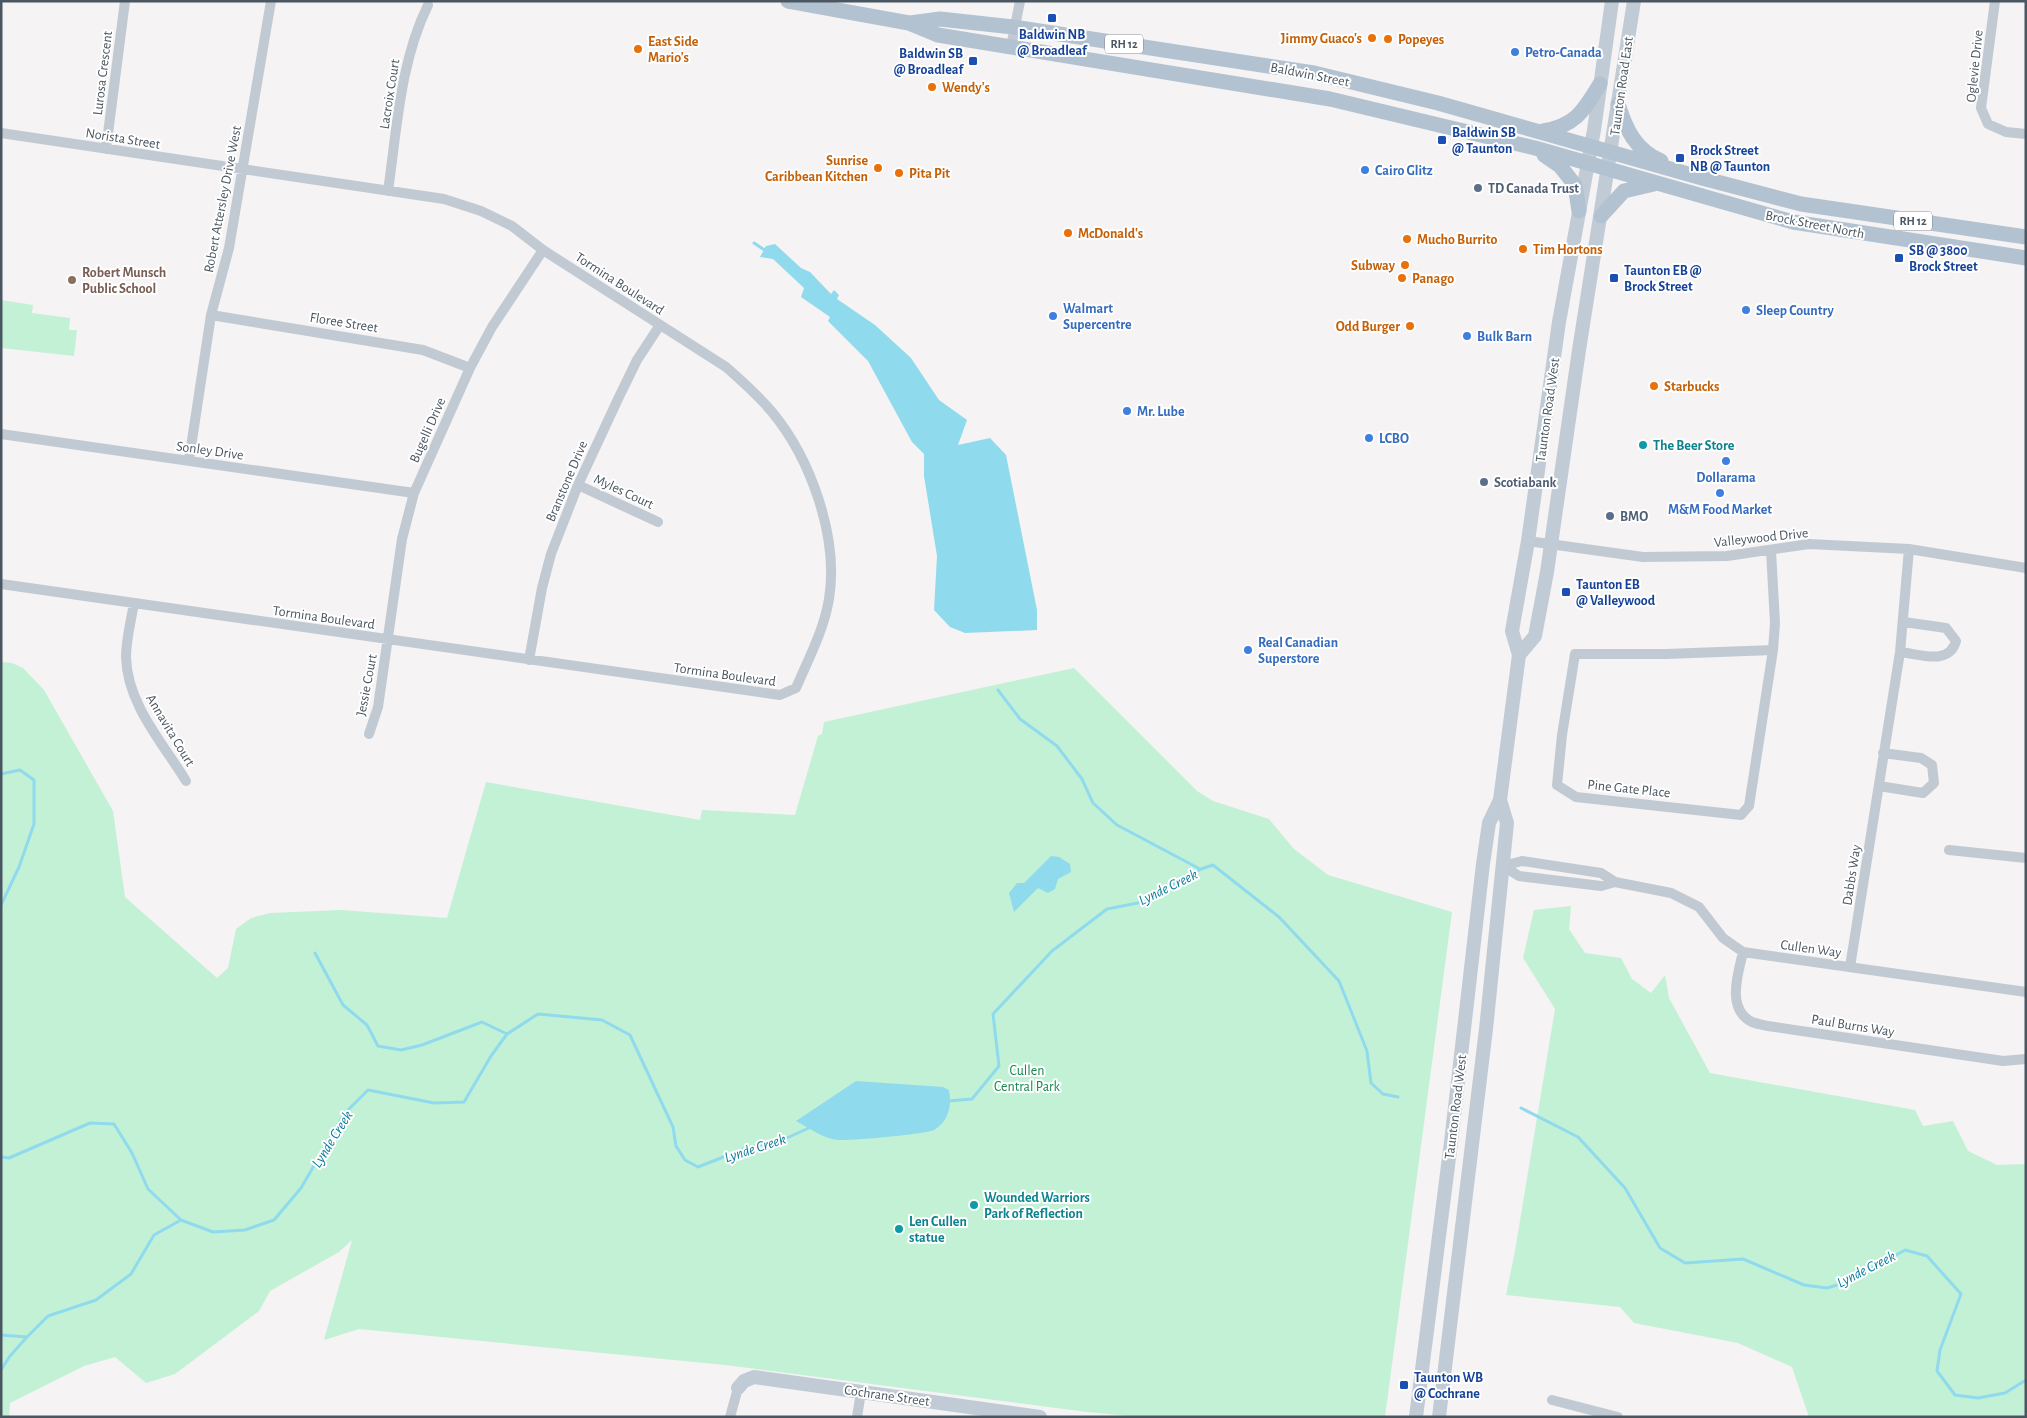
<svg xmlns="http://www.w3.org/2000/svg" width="2027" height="1418" font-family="'Alegreya Sans',sans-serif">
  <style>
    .green { fill: #c3f1d5 }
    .water { fill: #90daee }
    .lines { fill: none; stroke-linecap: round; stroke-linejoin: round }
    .stream { stroke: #90daee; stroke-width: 3 }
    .street { stroke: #c1cad2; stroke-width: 10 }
    .secondary { stroke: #c1cbd6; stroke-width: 14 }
    .primary { stroke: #b3c2d1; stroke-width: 15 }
    .transit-dot { fill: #1a4fb4; stroke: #fff; stroke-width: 2 }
    .food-dot { fill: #e8710a; stroke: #fff; stroke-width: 2 }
    .shop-dot { fill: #3f7fe0; stroke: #fff; stroke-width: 2 }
    .service-dot { fill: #5c6f8a; stroke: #fff; stroke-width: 2 }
    .education-dot { fill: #8d6e63; stroke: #fff; stroke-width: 2 }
    .culture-dot { fill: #0f9aa8; stroke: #fff; stroke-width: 2 }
    .labels { text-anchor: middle; stroke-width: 4; stroke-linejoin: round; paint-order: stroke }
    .shield { fill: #fff; stroke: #808990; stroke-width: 1 }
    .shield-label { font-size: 12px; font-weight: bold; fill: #4a5661 }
    .transit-label { font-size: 14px; font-weight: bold; fill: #164399; stroke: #fff; text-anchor: start }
    .food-label { font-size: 14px; font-weight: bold; fill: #c56008; stroke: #fff; text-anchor: start }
    .shop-label { font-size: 14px; font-weight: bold; fill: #366cbe; stroke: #fff; text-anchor: start }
    .street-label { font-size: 14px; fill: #4a5661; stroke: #fff }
    .service-label { font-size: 14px; font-weight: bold; fill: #4e5e75; stroke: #fff; text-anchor: start }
    .education-label { font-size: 14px; font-weight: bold; fill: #785e54; stroke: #fff; text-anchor: start }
    .culture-label { font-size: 14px; font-weight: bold; fill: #0d838f; stroke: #fff; text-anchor: start }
    .park-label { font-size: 14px; fill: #17864f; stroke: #fff }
    .water-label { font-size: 15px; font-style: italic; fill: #0c7c9b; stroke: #fff }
  </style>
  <rect width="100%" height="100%" fill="#f5f3f3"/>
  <path class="green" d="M 1,300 L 33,305 L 32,313 L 70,318 L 69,330 L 77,330 L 74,356 L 1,348 Z
    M 1,662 L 12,663 L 23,668 L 44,690 L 113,811 L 125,897 L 217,978 L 228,968 L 236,929 L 251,918 L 270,913 L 341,910 L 447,918 L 486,782 L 700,820 L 702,810 L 795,815 L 818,736 L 822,734 L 824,722 L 1074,668 L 1197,791 L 1213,801 L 1269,819 L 1294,849 L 1328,875 L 1452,912 L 1385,1417 L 1141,1417 L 1087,1412 L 725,1365 L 359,1329 L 324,1340 L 352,1240 L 339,1252 L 270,1291 L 259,1311 L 175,1374 L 146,1383 L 115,1357 L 84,1366 L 10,1403 L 9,1417 L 1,1417 Z
    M 1571,906 L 1569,929 L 1585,953 L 1621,958 L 1632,979 L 1651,993 L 1665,975 L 1669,998 L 1710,1073 L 1915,1110 L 1923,1126 L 1953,1121 L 1968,1151 L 1997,1165 L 2026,1164 L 2026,1417 L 1809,1417 L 1792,1367 L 1738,1343 L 1634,1323 L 1620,1307 L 1506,1295 L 1515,1251 L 1555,1009 L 1523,958 L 1534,910 Z"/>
  <path class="water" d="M 775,244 L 801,268 L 810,272 L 831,294 L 834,290 L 839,295 L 837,299 L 875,325 L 911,358 L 939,400 L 967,420 L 958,445 L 990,438 L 1006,455 L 1037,610 L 1037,630 L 965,633 L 950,627 L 934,610 L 937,556 L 924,476 L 924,454 L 912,442 L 868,361 L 828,321 L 830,317 L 801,297 L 804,288 L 773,259 L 760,257 L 766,246 Z
    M 1051,856 L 1059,857 L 1070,864 L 1071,872 L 1058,879 L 1055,889 L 1048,893 L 1038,888 L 1014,912 L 1009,893 L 1017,883 L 1024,883 Z
    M 856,1081 L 943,1087 L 949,1090 C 952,1105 949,1121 934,1130 C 927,1134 849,1141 838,1140 C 824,1139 809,1128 796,1121 Z"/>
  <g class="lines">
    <path class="stream" d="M 754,243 L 766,251
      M 998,690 L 1020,719 L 1057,746 L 1082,779 L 1093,803 L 1117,825 L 1200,869
      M 1,774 L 20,770 L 34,780 L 34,824 L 19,867 L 1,905
      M 315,953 L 343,1005 L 367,1025 L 378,1046 L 401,1050 L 422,1045 L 482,1022 L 507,1034
      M 948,1101 L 972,1099 L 999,1066 L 993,1014 L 1052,951 L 1107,909 L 1138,903 L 1201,869 L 1213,865 L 1279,917 L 1339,981 L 1367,1051 L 1371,1083 L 1383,1094 L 1398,1097
      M 1521,1108 L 1578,1137 L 1625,1188 L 1660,1248 L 1685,1263 L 1743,1259 L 1804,1285 L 1827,1288 L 1847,1282 L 1905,1250 L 1927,1256 L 1961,1294 L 1940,1350 L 1937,1371 L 1955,1395 L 1978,1398 L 2005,1393 L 2026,1380
      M 1,1157 L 9,1158 L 90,1123 L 114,1124 L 132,1153 L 148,1189 L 181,1220 L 213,1232 L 245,1230 L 274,1220 L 301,1188 L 344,1114 L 368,1090 L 434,1103 L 464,1102 L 491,1056 L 507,1034 L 538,1014 L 602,1020 L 630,1035 L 673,1127 L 676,1146 L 685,1160 L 698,1167 L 749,1147 L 778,1142 L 811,1127
      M 1,1335 L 27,1337
      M 1,1370 L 10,1356 L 27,1337 L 48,1316 L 96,1300 L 131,1274 L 154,1235 L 181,1220"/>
    <path class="street" d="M 1995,1 L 1981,108 L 1988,124 L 2006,132 L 2026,134
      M 1011,47 L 1020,1
      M 1,133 L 444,199 L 481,211 L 512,226 L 543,250 L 726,367 C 742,381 758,395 772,412 C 811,459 839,538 829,599 C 824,630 808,660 796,688 L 780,695 L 1,584
      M 106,149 L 125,1
      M 388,191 C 397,129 400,62 428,5
      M 211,315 L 423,350 L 470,368
      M 1,434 L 414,493
      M 189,460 L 211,315 L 229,248 L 271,1
      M 578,485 L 658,522
      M 1528,541 L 1643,557 L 1727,556 L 1809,544 L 1909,549 L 2026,568
      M 1771,551 L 1775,623 L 1773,650
      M 134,603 C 131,621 126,640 126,657 C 127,704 163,743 186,781
      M 1773,650 L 1749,806 L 1741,815 L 1576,797 L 1557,785 L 1562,735 L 1575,654 L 1666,654 Z
      M 1900,652 C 1920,654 1949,666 1956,641 L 1946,628 L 1904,622
      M 529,660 L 542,588 L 551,554 L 578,485 L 618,399 L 637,360 L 660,325
      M 369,734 L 378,707 L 402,539 L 414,493 L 470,368 L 492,327 L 543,250
      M 1879,786 L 1923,793 L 1934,783 L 1932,765 L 1921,758 L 1883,753
      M 1949,850 L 2026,858
      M 1503,866 L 1519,876 L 1601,886 L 1615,882 L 1671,893 L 1699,907 L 1723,938 L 1743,952 L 2026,992
      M 1503,866 L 1522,861 L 1601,873 L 1615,882
      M 1743,952 C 1738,974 1726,1009 1752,1022 C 1757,1024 1763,1025 1768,1026 L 2003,1061 L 2026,1059
      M 1850,967 L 1900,652 L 1909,549
      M 1552,1400 L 1618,1417
      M 730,1417 L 738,1388
      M 857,1417 L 861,1392"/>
    <path class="secondary" d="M 1519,655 L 1535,636 L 1547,572 L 1579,350 L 1634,1
      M 738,1388 L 744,1381 L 754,1377 L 1040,1417
      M 1416,1417 L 1451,1142 L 1483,864 L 1489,823 L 1500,800 L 1519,655 L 1512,631 L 1528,541 L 1559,322 L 1594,130 L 1612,1
      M 1439,1417 L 1486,1029 L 1507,823 L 1500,800"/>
    <path class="primary" d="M 788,1 L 909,23 L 938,35 L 1330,99 L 1535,148 L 1793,222 L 2026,258
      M 910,23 L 940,19 L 1013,27 L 1314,73 L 1438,103 L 1702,178 L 1801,204 L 2026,237
      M 1618,104 C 1626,129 1635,150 1661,161
      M 1543,131 C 1576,126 1584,110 1600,84
      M 1544,155 L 1560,166 L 1575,185 L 1579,211
      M 1601,216 L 1624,191 L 1654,184"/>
  </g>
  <g class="transit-dot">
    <rect x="1047" y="13" width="10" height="10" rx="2.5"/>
    <rect x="968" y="56" width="10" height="10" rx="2.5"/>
    <rect x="1437" y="135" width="10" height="10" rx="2.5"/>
    <rect x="1675" y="153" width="10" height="10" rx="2.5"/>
    <rect x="1894" y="253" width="10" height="10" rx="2.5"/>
    <rect x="1609" y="273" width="10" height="10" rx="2.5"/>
    <rect x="1561" y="587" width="10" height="10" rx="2.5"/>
    <rect x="1399" y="1380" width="10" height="10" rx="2.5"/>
  </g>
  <g class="food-dot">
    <circle cx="1372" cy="38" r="5"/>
    <circle cx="1388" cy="39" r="5"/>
    <circle cx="638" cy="49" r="5"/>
    <circle cx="932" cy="87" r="5"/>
    <circle cx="878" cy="168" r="5"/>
    <circle cx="899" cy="173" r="5"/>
    <circle cx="1068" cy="233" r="5"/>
    <circle cx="1407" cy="239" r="5"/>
    <circle cx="1523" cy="249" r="5"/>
    <circle cx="1405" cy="265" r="5"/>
    <circle cx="1402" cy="278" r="5"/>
    <circle cx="1410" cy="326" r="5"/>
    <circle cx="1654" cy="386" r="5"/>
  </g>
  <g class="shop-dot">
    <circle cx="1515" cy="52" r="5"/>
    <circle cx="1365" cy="170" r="5"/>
    <circle cx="1746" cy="310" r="5"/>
    <circle cx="1053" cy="316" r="5"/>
    <circle cx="1467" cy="336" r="5"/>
    <circle cx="1127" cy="411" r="5"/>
    <circle cx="1369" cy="438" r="5"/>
    <circle cx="1726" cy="461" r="5"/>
    <circle cx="1720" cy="493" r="5"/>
    <circle cx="1248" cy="650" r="5"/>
  </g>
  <g class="service-dot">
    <circle cx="1478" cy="188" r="5"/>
    <circle cx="1484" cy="482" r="5"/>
    <circle cx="1610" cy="516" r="5"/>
  </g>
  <circle class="education-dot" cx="72" cy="280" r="5"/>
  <g class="culture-dot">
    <circle cx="1643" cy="445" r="5"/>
    <circle cx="974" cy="1205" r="5"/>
    <circle cx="899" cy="1229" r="5"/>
  </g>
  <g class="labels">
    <g class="shield">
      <rect x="1105" y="34.5" width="38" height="19" rx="4"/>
      <rect x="1894" y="211.5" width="38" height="19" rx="4"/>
    </g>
    <g class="shield-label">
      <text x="1124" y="48">RH 12</text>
      <text x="1913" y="225">RH 12</text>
    </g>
    <g class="transit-label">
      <text x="1052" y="39" text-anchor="middle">Baldwin NB<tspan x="1052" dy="16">@ Broadleaf</tspan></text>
      <text x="963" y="58" text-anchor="end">Baldwin SB<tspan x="963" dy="16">@ Broadleaf</tspan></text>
      <text x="1452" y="137">Baldwin SB<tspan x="1452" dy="16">@ Taunton</tspan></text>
      <text x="1690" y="155">Brock Street<tspan x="1690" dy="16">NB @ Taunton</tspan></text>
      <text x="1909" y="255">SB @ 3800<tspan x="1909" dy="16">Brock Street</tspan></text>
      <text x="1624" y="275">Taunton EB @<tspan x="1624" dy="16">Brock Street</tspan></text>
      <text x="1576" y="589">Taunton EB<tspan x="1576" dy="16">@ Valleywood</tspan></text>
      <text x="1414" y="1382">Taunton WB<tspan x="1414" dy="16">@ Cochrane</tspan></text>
    </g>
    <g class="food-label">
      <text x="1362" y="43" text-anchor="end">Jimmy Guaco's</text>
      <text x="1398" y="44">Popeyes</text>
      <text x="648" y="46">East Side<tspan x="648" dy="16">Mario's</tspan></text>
      <text x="942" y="92">Wendy's</text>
      <text x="868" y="165" text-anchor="end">Sunrise<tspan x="868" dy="16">Caribbean Kitchen</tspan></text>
      <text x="909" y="178">Pita Pit</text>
      <text x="1078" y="238">McDonald's</text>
      <text x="1417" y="244">Mucho Burrito</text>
      <text x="1533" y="254">Tim Hortons</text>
      <text x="1395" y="270" text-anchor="end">Subway</text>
      <text x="1412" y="283">Panago</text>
      <text x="1400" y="331" text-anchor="end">Odd Burger</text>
      <text x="1664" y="391">Starbucks</text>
    </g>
    <g class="shop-label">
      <text x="1525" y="57">Petro-Canada</text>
      <text x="1375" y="175">Cairo Glitz</text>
      <text x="1063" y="313">Walmart<tspan x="1063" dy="16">Supercentre</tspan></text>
      <text x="1756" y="315">Sleep Country</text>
      <text x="1477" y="341">Bulk Barn</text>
      <text x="1137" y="416">Mr. Lube</text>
      <text x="1379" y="443">LCBO</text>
      <text x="1726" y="482" text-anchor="middle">Dollarama</text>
      <text x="1720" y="514" text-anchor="middle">M&amp;M Food Market</text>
      <text x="1258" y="647">Real Canadian<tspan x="1258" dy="16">Superstore</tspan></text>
    </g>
    <g class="street-label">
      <text transform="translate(1974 66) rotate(-84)" y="5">Oglevie Drive</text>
      <text transform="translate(102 73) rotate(-83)" y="5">Lurosa Crescent</text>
      <text transform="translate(1310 74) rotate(11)" y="5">Baldwin Street</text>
      <text transform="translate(1621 86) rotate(-82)" y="5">Taunton Road East</text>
      <text transform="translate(389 94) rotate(-81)" y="5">Lacroix Court</text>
      <text transform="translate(123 138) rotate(9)" y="5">Norista Street</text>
      <text transform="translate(222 199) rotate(-79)" y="5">Robert Attersley Drive West</text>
      <text transform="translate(1815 224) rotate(11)" y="5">Brock Street North</text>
      <text transform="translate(620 283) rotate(33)" y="5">Tormina Boulevard</text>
      <text transform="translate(344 322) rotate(9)" y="5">Floree Street</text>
      <text transform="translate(1547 410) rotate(-82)" y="5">Taunton Road West</text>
      <text transform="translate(427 430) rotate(-66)" y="5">Bugelli Drive</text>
      <text transform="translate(210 450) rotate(8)" y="5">Sonley Drive</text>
      <text transform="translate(566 481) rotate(-67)" y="5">Branstone Drive</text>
      <text transform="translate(624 491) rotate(25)" y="5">Myles Court</text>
      <text transform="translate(1761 537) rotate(-6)" y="5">Valleywood Drive</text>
      <text transform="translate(324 617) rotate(8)" y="5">Tormina Boulevard</text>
      <text transform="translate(725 674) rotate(8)" y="5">Tormina Boulevard</text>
      <text transform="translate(366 685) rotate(-79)" y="5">Jessie Court</text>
      <text transform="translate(171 730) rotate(59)" y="5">Annavita Court</text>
      <text transform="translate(1629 788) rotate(6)" y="5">Pine Gate Place</text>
      <text transform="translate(1851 875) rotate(-81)" y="5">Dabbs Way</text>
      <text transform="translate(1811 948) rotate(8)" y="5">Cullen Way</text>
      <text transform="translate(1853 1025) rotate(9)" y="5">Paul Burns Way</text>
      <text transform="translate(1455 1107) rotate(-83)" y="5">Taunton Road West</text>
      <text transform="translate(887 1395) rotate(8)" y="5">Cochrane Street</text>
    </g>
    <g class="service-label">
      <text x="1488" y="193">TD Canada Trust</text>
      <text x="1494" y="487">Scotiabank</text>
      <text x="1620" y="521">BMO</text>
    </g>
    <g class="education-label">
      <text x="82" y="277">Robert Munsch<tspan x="82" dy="16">Public School</tspan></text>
    </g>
    <g class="culture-label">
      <text x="1653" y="450">The Beer Store</text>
      <text x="984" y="1202">Wounded Warriors<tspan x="984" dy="16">Park of Reflection</tspan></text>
      <text x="909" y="1226">Len Cullen<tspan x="909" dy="16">statue</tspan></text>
    </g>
    <g class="park-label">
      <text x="1027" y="1075">Cullen<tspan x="1027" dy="16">Central Park</tspan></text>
    </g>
    <g class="water-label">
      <text transform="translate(1168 887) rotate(-26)" y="5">Lynde Creek</text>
      <text transform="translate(332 1139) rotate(-58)" y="5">Lynde Creek</text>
      <text transform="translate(755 1148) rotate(-18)" y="5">Lynde Creek</text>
      <text transform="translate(1866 1269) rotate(-27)" y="5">Lynde Creek</text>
    </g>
  </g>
  <rect width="2027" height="1418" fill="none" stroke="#4a5661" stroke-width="5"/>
</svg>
